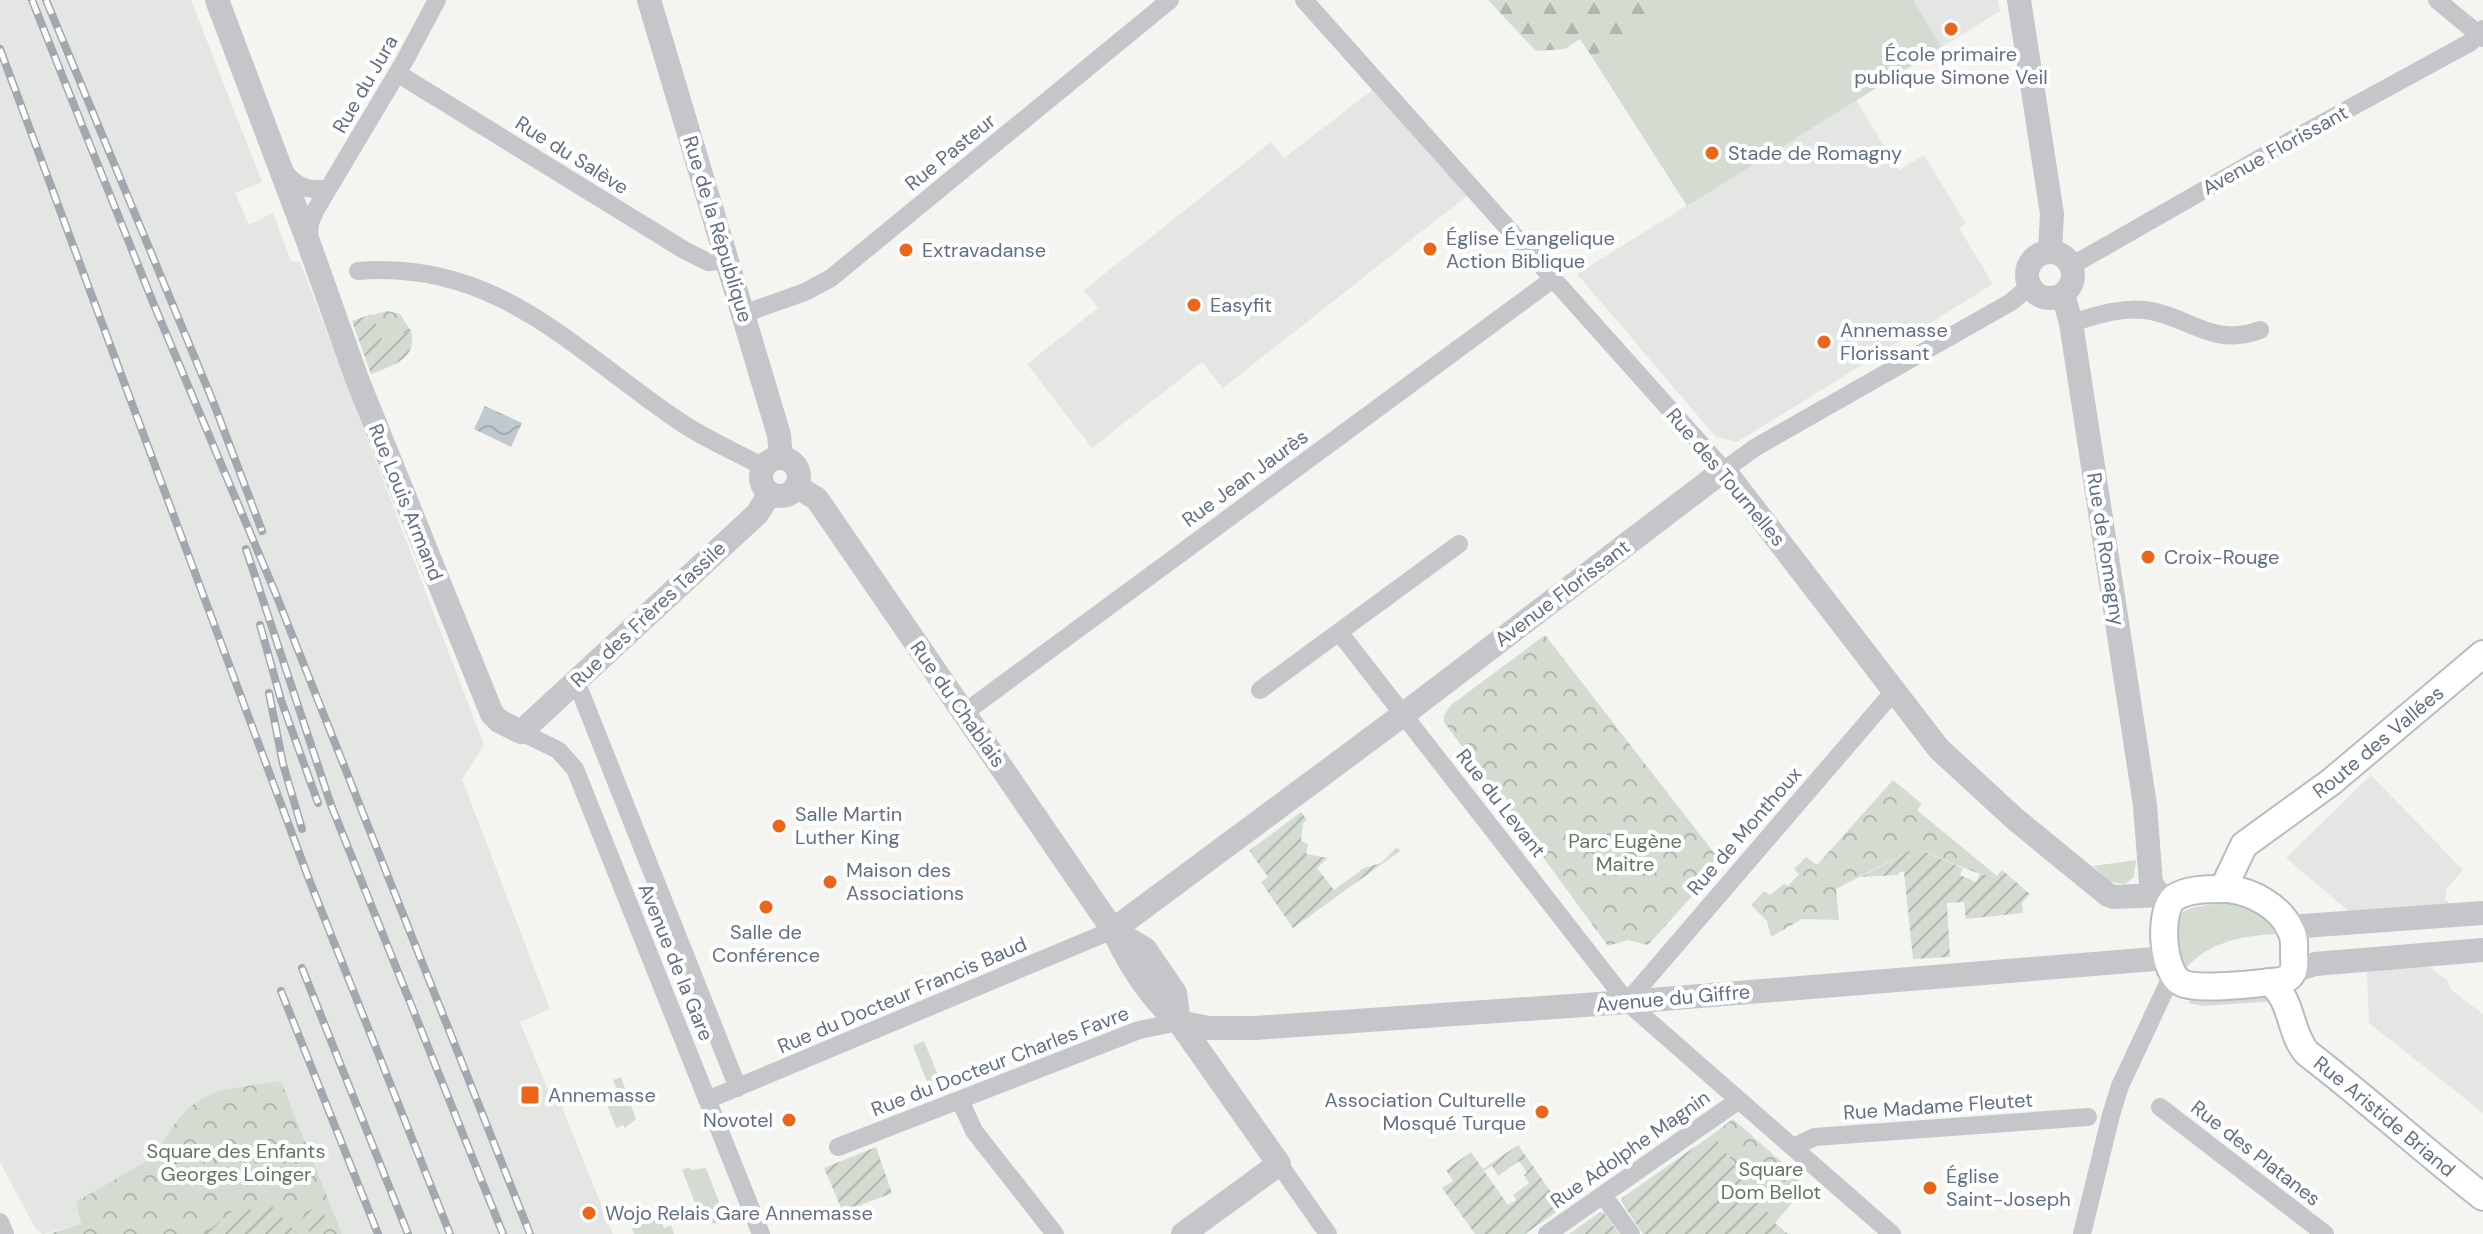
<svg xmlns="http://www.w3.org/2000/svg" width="2483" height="1234" font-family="'DM Sans',sans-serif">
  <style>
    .built { fill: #e4e6e4 }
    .grass { fill: #d4dcd1 }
    .forest { fill: url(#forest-firs) }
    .park { fill: url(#park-crowns) }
    .garden { fill: url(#garden-furrows); fill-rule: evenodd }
    .water { fill: url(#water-waves) }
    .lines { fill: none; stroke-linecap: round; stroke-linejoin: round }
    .secondary-casing { stroke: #b8bbc0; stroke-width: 30 }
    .minor { stroke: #c4c6ca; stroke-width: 18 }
    .tertiary { stroke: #c4c6ca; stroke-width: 24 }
    .secondary { stroke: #fff; stroke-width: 26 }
    .rail-casing { stroke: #a3a8af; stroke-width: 8 }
    .rail { stroke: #fff; stroke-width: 5; stroke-dasharray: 15; stroke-linecap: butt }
    .poi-dot { fill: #eb6619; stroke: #fff; stroke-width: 3 }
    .labels { text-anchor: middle; stroke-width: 8; stroke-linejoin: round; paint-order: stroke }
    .poi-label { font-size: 20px; fill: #627083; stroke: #fff; text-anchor: start }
    .street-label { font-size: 20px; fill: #627083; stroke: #fff }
    .park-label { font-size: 20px; fill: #627961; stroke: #fff }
  </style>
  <defs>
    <pattern id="forest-firs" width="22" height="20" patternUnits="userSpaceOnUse" patternTransform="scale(2)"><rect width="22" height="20" fill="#d4dcd1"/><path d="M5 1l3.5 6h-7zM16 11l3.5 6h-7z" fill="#afb7af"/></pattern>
    <pattern id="park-crowns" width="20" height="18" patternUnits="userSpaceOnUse" patternTransform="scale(2)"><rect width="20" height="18" fill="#d4dcd1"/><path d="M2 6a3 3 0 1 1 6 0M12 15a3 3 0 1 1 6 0" fill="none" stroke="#afb7af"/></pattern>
    <pattern id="garden-furrows" width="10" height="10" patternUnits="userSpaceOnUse" patternTransform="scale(2)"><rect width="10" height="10" fill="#d4dcd1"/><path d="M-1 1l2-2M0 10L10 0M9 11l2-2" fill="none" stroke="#afb7af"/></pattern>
    <pattern id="water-waves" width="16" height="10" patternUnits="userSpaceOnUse" patternTransform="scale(2)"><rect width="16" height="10" fill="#c1c9d0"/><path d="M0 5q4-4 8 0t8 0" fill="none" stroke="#a0a8ae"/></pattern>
  </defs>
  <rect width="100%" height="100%" fill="#f4f5f0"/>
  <path class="built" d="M 0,0 L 191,0 L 262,182 L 235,193 L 249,225 L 273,213 L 291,261 L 300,262 L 484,745 L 462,779 L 550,1009 L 520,1022 L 554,1104 L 560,1102 L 613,1234 L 342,1234 L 281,1081 L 220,1090 L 205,1097 L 155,1156 L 77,1202 L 81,1224 L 43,1234 L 35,1228 L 0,1162 Z
    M 1913,0 L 1998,0 L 2000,11 L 1942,47 Z
    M 1379,85 L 1473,191 L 1223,388 L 1202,362 L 1092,448 L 1027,364 L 1098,308 L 1084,290 L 1271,142 L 1284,158 Z
    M 1856,100 L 1899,170 L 1924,155 L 1966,224 L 1959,228 L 1993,284 L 1737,442 L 1716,437 L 1577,274 Z
    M 2371,775 L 2463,870 L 2446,889 L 2446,900 L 2453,907 L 2352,914 L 2286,858 Z
    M 2427,966 L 2448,981 L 2451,990 L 2483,1014 L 2483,1113 L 2369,1023 L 2367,971 Z"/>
  <path class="grass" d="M 1680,0 L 1913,0 L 1942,47 L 1687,206 L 1592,57 Z
    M 2136,860 L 2134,877 L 2125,884 L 2110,882 L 2093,866 Z
    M 2228,903 C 2249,905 2265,915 2276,934 C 2240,936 2209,942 2184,970 L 2181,966 C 2173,911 2170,908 2228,903 Z
    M 2259,991 L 2274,1001 L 2203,1006 L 2188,1003 L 2195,995 Z
    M 924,1041 L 943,1087 L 931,1092 L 913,1046 Z
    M 621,1077 L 636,1119 L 625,1128 L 623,1125 L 616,1128 L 603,1094 L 617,1090 L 613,1080 Z
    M 689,1167 L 690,1170 L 706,1168 L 724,1215 L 717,1217 L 718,1222 L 713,1224 L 711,1220 L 703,1223 L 682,1170 Z
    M 631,1206 L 636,1217 L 651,1216 L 653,1220 L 659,1217 L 664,1228 L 671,1225 L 674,1234 L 634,1234 L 624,1208 Z"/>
  <path class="forest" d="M 1488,0 L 1680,0 L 1592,57 L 1580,39 L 1565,49 L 1536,51 Z"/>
  <path class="park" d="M 387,311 L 400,314 L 411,331 L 386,341 L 380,339 L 372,315 Z
    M 1545,635 L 1722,863 L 1648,945 L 1628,940 L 1608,946 L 1444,722 L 1444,715 L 1451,705 Z
    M 1893,780 L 1922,804 L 1917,810 L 1997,876 L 1980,874 L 1915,848 L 1836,889 L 1839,920 L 1802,919 L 1771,937 L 1767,921 L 1751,905 L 1764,891 L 1770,895 L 1784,884 L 1788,886 L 1799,874 L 1794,869 L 1806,857 L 1817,865 Z
    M 281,1081 L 342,1234 L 48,1234 L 81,1224 L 76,1202 L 155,1156 L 173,1126 L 188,1108 L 205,1097 L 220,1090 Z
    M 1733,1119 L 1801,1179 L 1769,1214 L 1713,1134 Z"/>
  <path class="garden" d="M 372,314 L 382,340 L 386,341 L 411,331 C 418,359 392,366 371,374 L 352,321 Z
    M 1301,812 L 1307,820 L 1303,823 L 1301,841 L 1308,844 L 1306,854 L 1328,858 L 1317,868 L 1334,890 L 1364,868 L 1381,863 L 1397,847 L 1400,851 L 1293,928 L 1261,882 L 1268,877 L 1249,851 Z
    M 1915,848 L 1963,868 L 1960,875 L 1976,882 L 1980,874 L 1997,876 L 2002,870 L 2030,894 L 2022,903 L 2023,913 L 1966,919 L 1964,902 L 1947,903 L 1950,957 L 1913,959 L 1904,872 L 1899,872 L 1899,875 L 1861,877 Z
    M 1713,1134 L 1769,1214 L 1785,1196 L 1792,1203 L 1775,1223 L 1788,1234 L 1643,1234 L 1621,1201 L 1622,1198 Z
    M 1518,1145 L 1562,1208 L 1525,1234 L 1475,1234 L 1442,1188 L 1453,1181 L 1446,1170 L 1471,1152 L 1483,1169 ZM 1519,1161 L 1527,1173 L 1524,1175 L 1529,1183 L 1513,1195 L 1516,1200 L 1508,1205 L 1484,1171 L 1492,1166 L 1498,1176 Z
    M 876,1147 L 892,1193 L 843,1212 L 824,1168 Z
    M 320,1204 L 328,1225 L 317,1234 L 312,1234 L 299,1223 L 307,1212 Z
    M 240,1205 L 254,1211 L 271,1205 L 297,1234 L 204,1234 Z
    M 1600,1212 L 1604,1213 L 1619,1234 L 1569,1234 Z"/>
  <path class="water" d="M 485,406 L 522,423 L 511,447 L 474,429 Z"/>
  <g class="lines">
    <defs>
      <g id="secondary">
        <path id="s1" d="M 2223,889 L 2244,845 L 2331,782 L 2483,654"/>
        <path d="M 2229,889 C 2253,892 2281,907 2291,931 C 2295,938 2294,948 2294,956 C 2295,969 2294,977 2281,981 C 2260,983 2199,991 2182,983 C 2162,974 2158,911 2174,898 C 2188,888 2212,889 2229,889 Z"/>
        <path id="s2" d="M 2269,982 C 2293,998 2289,1033 2307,1053 C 2367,1099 2423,1150 2483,1197"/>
      </g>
    </defs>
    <use href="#secondary" class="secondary-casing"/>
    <path class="minor" d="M 1304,0 L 1724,470 L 1756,447 L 2011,302 L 2029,287
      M 2437,0 L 2483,38
      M 397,73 L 684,250 L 708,262 L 727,261
      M 283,170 C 295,186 308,192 328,188
      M 309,239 L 310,223 L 315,211 L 405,60 L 437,0
      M 2071,266 L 2295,138 L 2471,42 L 2483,29
      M 358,271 C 494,260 570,346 673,417 C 701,437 733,451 764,467
      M 743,314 L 805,292 L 831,278 L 1170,0
      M 2071,323 C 2095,316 2120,307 2145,310 C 2190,316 2211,348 2260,330
      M 1339,632 L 1627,1002 L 1892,1234
      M 576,681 L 738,1088
      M 1260,690 L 1459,544
      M 964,713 L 1553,279
      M 521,732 L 558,750 L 575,769 L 761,1234
      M 1627,1002 L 1895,690
      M 707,1100 L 1113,930
      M 960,1100 L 974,1131 L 1055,1234
      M 2160,1107 L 2325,1234
      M 838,1147 L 1139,1030 L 1179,1022
      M 1793,1147 L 1815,1137 L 2088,1117
      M 1279,1164 L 1328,1234
      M 1603,1195 L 1631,1234
      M 0,1222 L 5,1234
      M 1547,1234 L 1739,1100
      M 2082,1234 L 2111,1115 L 2120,1086 L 2172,975"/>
    <path class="tertiary" d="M 217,0 L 309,244 L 357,379 L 492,714 L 499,721 L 521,732 L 757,514 L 770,493
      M 649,0 L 779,435 L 781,458
      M 2019,0 L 2052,214 L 2050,251
      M2027 275a23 23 0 1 1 46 0a23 23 0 1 1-46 0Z
      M 2063,294 L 2071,323 L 2145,805 L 2151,884 L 2168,905
      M761 477a19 19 0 1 1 38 0a19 19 0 1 1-38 0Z
      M 796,486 L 817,499 L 1113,930 C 1129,964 1149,998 1179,1022 L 1279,1164 L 1183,1234
      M 2289,927 L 2483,913
      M 1113,930 L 1404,714 L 1724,470 L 1939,749 L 2015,819 L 2108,895 L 2114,897 L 2161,895 L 2175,898
      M 1113,930 L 1145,949 L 1175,993 L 1179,1022
      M 2295,970 L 2315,964 L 2483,950
      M 1179,1022 L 1208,1028 L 1255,1028 L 1627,1002 L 2167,958"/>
    <use href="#secondary" class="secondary"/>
    <defs>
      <path id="rail" d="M 32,0 L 152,300 L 275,592 L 530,1234
        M 46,0 L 214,404 L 262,531
        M 0,49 L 310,882 L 450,1234
        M 246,549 L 331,805 L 503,1234
        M 260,625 L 281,700 L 318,803
        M 269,693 L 283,764 L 302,829
        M 302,968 L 408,1234
        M 281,991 L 378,1234"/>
    </defs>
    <use href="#rail" class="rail-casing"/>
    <use href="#rail" class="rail"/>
  </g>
  <g class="poi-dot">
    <circle cx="1951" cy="29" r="8"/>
    <circle cx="1712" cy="153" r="8"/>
    <circle cx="1430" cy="249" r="8"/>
    <circle cx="906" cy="250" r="8"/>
    <circle cx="1194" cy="305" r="8"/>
    <circle cx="1824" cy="342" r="8"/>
    <circle cx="2148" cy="557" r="8"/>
    <circle cx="779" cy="826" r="8"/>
    <circle cx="830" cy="882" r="8"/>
    <circle cx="766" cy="907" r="8"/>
    <rect x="520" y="1085" width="20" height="20" rx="4"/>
    <circle cx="1542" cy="1112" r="8"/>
    <circle cx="789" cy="1120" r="8"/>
    <circle cx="1930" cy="1188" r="8"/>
    <circle cx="589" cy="1213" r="8"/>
  </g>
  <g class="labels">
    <g class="poi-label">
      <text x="1951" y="61" text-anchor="middle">École primaire<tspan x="1951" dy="23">publique Simone Veil</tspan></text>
      <text x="1728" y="160">Stade de Romagny</text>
      <text x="1446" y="245">Église Évangelique<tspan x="1446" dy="23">Action Biblique</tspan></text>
      <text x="922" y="257">Extravadanse</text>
      <text x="1210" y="312">Easyfit</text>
      <text x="1840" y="337">Annemasse<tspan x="1840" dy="23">Florissant</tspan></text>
      <text x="2164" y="564">Croix-Rouge</text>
      <text x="795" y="821">Salle Martin<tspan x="795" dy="23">Luther King</tspan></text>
      <text x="846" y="877">Maison des<tspan x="846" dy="23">Associations</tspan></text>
      <text x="766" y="939" text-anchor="middle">Salle de<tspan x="766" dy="23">Conférence</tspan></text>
      <text x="548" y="1102">Annemasse</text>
      <text x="1526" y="1107" text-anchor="end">Association Culturelle<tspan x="1526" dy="23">Mosqué Turque</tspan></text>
      <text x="773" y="1127" text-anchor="end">Novotel</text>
      <text x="1946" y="1183">Église<tspan x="1946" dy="23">Saint-Joseph</tspan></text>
      <text x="605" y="1220">Wojo Relais Gare Annemasse</text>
    </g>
    <g class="street-label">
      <text transform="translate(365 84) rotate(-60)" y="7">Rue du Jura</text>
      <text transform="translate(2275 150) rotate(-29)" y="7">Avenue Florissant</text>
      <text transform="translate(950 152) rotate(-39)" y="7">Rue Pasteur</text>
      <text transform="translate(572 155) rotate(32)" y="7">Rue du Salève</text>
      <text transform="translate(718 229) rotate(73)" y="7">Rue de la République</text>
      <text transform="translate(1726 477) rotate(50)" y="7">Rue des Tournelles</text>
      <text transform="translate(1245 478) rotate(-36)" y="7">Rue Jean Jaurès</text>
      <text transform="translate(406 502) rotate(68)" y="7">Rue Louis Armand</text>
      <text transform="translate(2106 549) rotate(81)" y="7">Rue de Romagny</text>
      <text transform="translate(1562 593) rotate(-37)" y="7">Avenue Florissant</text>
      <text transform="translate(648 614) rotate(-43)" y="7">Rue des Frères Tassile</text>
      <text transform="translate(958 704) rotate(55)" y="7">Rue du Chablais</text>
      <text dy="7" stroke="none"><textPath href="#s1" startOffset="218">Route des Vallées</textPath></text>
      <text transform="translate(1501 803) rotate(52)" y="7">Rue du Levant</text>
      <text transform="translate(1744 831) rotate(-49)" y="7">Rue de Monthoux</text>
      <text transform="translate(676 962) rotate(68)" y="7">Avenue de la Gare</text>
      <text transform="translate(902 995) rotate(-23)" y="7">Rue du Docteur Francis Baud</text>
      <text transform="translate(1673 998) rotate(-5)" y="7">Avenue du Giffre</text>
      <text transform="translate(1000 1061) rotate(-21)" y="7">Rue du Docteur Charles Favre</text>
      <text transform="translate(1938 1106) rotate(-4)" y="7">Rue Madame Fleutet</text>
      <text dy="7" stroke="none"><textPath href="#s2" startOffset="182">Rue Aristide Briand</textPath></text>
      <text transform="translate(1630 1149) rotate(-35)" y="7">Rue Adolphe Magnin</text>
      <text transform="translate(2256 1153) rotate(38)" y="7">Rue des Platanes</text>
    </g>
    <g class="park-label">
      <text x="1625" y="848">Parc Eugène<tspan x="1625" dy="23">Maitre</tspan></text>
      <text x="236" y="1158">Square des Enfants<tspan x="236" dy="23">Georges Loinger</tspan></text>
      <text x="1771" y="1176">Square<tspan x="1771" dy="23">Dom Bellot</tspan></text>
    </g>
  </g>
</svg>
